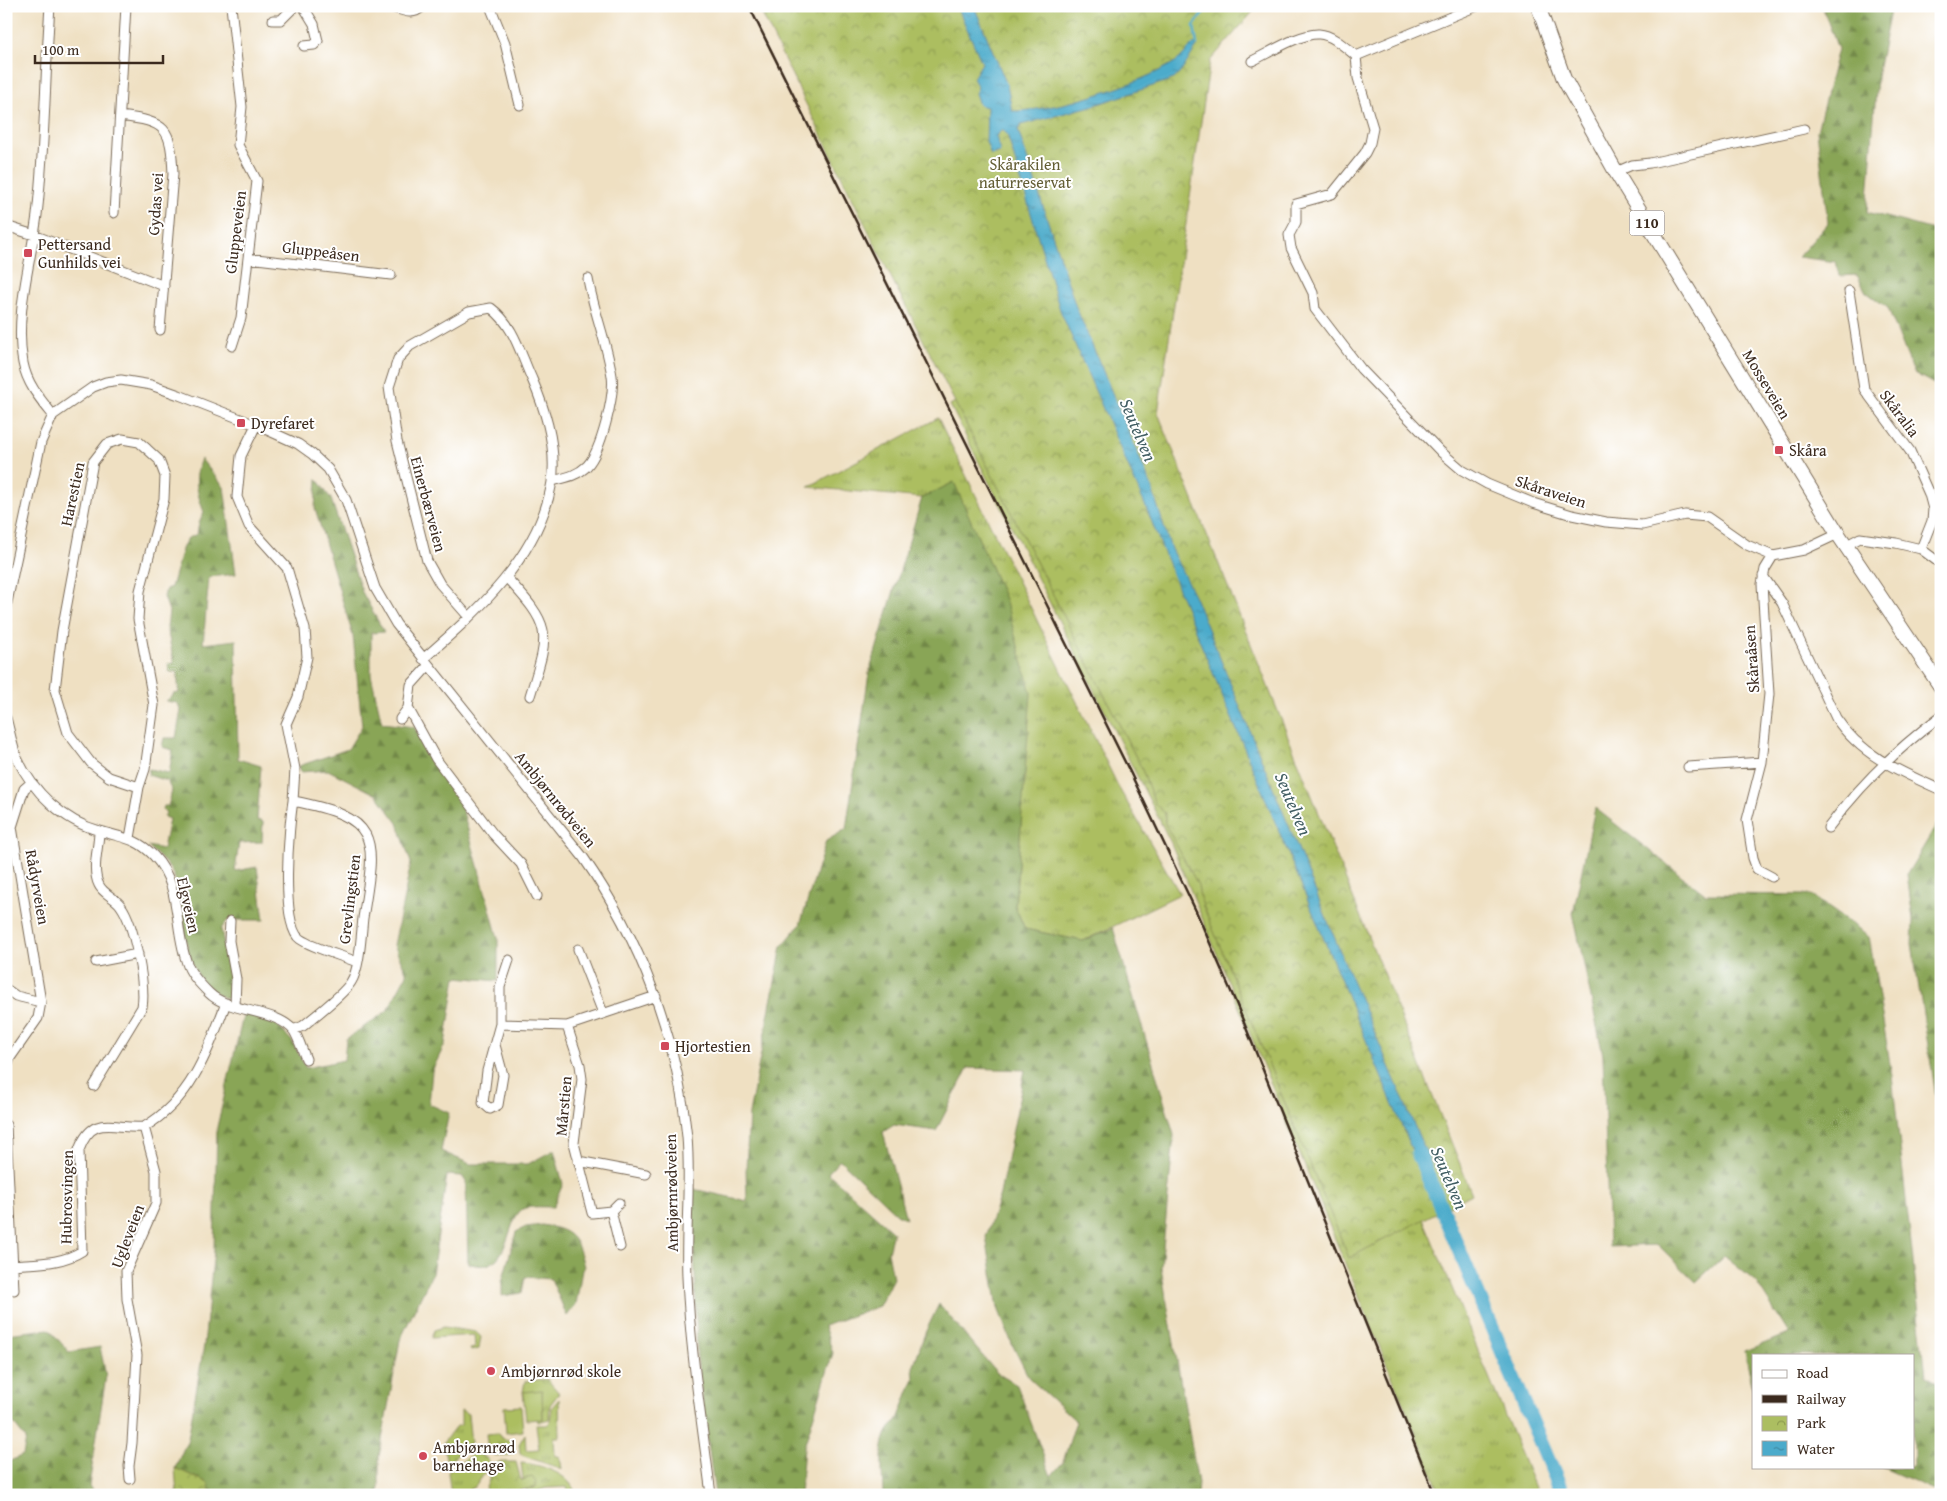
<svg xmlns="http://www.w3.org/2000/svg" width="1947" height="1501" font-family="'Gentium Book Plus',serif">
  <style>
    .grass { fill: url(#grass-tufts); stroke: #747440 }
    .forest { fill: url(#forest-firs); stroke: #62683a }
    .park { fill: url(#park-crowns); stroke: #747440 }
    .garden { fill: #acbe61; stroke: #747440 }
    .water { fill: url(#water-ripples); stroke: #446a74 }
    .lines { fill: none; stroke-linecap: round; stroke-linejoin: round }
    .stream { stroke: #4cabcb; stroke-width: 2.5 }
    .river { stroke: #4cabcb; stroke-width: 15 }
    .minor-casing { stroke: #7a6a57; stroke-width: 11 }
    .highway-casing { stroke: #7a6a57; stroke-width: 16 }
    .minor { stroke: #fff; stroke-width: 9 }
    .highway { stroke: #fff; stroke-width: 14 }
    .rail { stroke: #3b2a1e; stroke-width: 2.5 }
    .poi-dot { fill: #d1495b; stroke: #fff; stroke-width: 2 }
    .labels { text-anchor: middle; stroke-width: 4; stroke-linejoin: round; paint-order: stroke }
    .shield { fill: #fff; stroke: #766a62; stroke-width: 1 }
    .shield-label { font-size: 15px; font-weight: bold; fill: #3b2a1e }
    .park-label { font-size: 16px; fill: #635e35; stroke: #fff }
    .street-label { font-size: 16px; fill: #3b2a1e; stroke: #fff }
    .poi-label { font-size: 16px; fill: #3b2a1e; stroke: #fff; text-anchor: start }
    .water-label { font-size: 18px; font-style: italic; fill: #425e63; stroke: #fff }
  </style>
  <defs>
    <pattern id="grass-tufts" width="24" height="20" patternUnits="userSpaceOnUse" patternTransform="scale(1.25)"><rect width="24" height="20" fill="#acbe61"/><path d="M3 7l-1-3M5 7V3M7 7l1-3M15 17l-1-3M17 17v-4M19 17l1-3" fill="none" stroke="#8d9b4f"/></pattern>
    <pattern id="forest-firs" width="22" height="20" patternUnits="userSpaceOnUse" patternTransform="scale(1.25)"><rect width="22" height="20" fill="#89a557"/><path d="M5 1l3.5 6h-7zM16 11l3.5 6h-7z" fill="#718747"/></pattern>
    <pattern id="park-crowns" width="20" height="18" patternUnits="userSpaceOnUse" patternTransform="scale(1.25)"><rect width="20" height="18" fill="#acbe61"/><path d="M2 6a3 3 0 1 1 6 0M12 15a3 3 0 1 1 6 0" fill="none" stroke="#8d9b4f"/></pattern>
    <pattern id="water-ripples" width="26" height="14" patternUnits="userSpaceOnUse" patternTransform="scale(1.25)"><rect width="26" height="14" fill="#4cabcb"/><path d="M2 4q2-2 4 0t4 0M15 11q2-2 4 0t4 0" fill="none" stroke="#408ba4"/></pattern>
  </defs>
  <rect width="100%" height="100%" fill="#fff"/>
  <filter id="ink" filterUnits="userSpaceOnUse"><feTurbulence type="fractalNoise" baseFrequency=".02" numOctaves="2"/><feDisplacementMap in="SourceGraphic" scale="10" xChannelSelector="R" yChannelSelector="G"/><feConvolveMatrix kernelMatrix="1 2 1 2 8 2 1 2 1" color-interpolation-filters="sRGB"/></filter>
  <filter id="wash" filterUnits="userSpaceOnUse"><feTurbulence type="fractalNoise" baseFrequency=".0096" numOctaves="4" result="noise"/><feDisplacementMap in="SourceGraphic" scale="20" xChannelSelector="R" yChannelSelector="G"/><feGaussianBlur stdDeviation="1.12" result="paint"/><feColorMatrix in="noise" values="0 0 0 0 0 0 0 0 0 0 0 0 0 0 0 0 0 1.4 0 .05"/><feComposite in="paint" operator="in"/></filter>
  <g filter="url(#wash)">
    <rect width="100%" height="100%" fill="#efe0c2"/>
    <path class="grass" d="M 1067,361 L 1538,1495 L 1441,1495 L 1171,843 L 950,405 L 1002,372 Z
      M 938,418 L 1120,790 L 1180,894 L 1083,941 L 1025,929 L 1015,906 L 1030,693 L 954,483 L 922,498 L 808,487 Z
      M 444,1327 L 476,1332 L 481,1337 L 479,1349 L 471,1351 L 470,1349 L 475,1348 L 474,1335 L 431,1338 L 434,1330 Z
      M 547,1379 L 559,1393 L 550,1405 L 549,1419 L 538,1422 L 537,1419 L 543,1419 L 542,1391 L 523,1392 L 525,1381 Z
      M 559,1399 L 560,1437 L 554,1437 L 555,1455 L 560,1457 L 562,1469 L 524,1456 L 520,1454 L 519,1444 L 525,1434 L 526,1450 L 539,1449 L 536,1425 L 547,1425 L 550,1422 L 552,1407 Z
      M 461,1410 L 468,1414 L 471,1444 L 447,1463 L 443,1443 L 455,1427 L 461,1425 Z
      M 498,1433 L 501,1438 L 509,1440 L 513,1444 L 514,1452 C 506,1459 496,1457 488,1451 L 486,1434 Z
      M 475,1452 L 488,1459 L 489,1467 L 475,1487 L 469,1490 L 469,1495 L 451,1495 L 448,1472 Z
      M 521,1463 C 539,1464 570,1473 575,1493 L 569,1495 L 567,1487 L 546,1488 L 527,1495 L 526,1489 L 534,1488 L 528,1478 L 523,1479 Z"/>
    <path class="forest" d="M 1822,6 L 1891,6 L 1877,77 L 1867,212 L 1941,232 L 1941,388 L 1914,373 L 1888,308 L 1866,292 L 1857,275 L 1840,276 L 1836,262 L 1798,257 L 1828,223 L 1817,131 L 1838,49 Z
      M 201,459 L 224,487 L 236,574 L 209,577 L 203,644 L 236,640 L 238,759 L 261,766 L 257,820 L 263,822 L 262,842 L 239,843 L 235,871 L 257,867 L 264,920 L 228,920 L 221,929 C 225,952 233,976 232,1000 C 177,985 189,920 175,879 C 170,865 158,856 147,846 L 163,849 L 169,819 L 164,817 L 166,813 L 163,809 L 164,806 L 168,806 L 172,791 L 167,781 L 148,775 L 149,769 L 169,773 L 173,750 L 162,747 L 164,738 L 176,738 L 181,710 L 177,703 L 166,701 L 173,696 L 173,694 L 179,693 L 177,672 L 169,672 L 168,664 L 174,662 L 167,628 L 169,611 L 164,597 L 166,589 L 171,587 L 183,546 L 188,538 L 197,534 L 199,523 L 204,512 C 197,494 193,477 201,459 Z
      M 317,479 L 331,499 L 362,592 L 384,632 L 371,633 L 371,675 L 382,723 L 414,727 L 460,801 L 498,938 L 498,981 L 456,977 L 445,1044 L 432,1071 L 429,1104 L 449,1113 L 441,1151 L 470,1164 L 528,1164 L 554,1150 L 563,1184 L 553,1207 C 544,1207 533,1206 525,1208 C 504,1215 513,1279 468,1263 L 466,1182 L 462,1176 L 447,1175 L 432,1274 L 400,1340 L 379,1456 L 379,1495 L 212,1495 L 208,1483 L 175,1468 L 188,1439 L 204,1345 L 214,1250 L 217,1127 L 244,1012 L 274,1022 L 292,1041 L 306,1068 L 344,1060 L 346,1039 L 387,1011 L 407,974 L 394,945 L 411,863 L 398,823 L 377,795 L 328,770 L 301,772 L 299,766 L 348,749 L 362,726 L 353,636 L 315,508 Z
      M 954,482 L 1005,599 L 1031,693 L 1015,906 L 1025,929 L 1083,941 L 1113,928 L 1174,1135 L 1161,1268 L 1198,1483 L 1197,1495 L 883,1495 C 883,1474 876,1433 897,1422 L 914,1378 L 913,1367 L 925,1333 L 939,1304 L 997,1373 L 1017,1385 L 1051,1476 L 1063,1462 L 1076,1421 L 1029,1378 L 1012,1344 L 998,1308 L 986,1237 L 1000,1194 L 1025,1070 L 968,1068 L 936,1131 L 894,1125 L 883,1132 L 906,1219 L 897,1214 L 840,1160 L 828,1173 L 893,1232 L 888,1252 L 893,1278 L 879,1306 L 824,1326 L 833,1353 L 804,1447 L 800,1495 L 715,1495 L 697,1359 L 693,1189 L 747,1201 L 746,1169 L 749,1114 L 782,946 L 800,925 L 826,841 L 846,829 L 869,673 L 922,498 Z
      M 1595,808 L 1705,894 L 1811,895 L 1869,936 L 1892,1076 L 1926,1376 L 1941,1384 L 1941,1493 L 1881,1467 L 1913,1467 L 1913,1355 L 1753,1355 L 1753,1390 L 1745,1351 L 1789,1334 L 1756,1282 L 1724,1256 L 1696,1282 L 1658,1245 L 1609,1247 L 1603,1055 L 1573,913 Z
      M 1941,818 L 1941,1128 L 1912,944 L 1913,920 L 1907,874 Z
      M 542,1225 C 572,1230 577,1237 584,1267 L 582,1270 L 576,1304 L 567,1316 L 551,1279 L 525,1277 L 522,1293 L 502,1296 L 502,1282 L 516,1232 L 526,1227 Z
      M 49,1329 L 69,1352 L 100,1347 L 106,1376 L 89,1486 L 96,1495 L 6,1495 L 6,1463 L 23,1455 L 26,1439 L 6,1414 L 6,1334 Z"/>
    <path class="park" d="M 758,6 L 1258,6 L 1210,61 L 1158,413 L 1472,1194 L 1349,1258 L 1200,898 L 1198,885 L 1165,824 L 1165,813 L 1155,804 L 1141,767 L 892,279 Z
      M 498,1462 L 516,1462 L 521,1480 L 532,1477 L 536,1482 L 536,1487 L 517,1491 L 518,1493 L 514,1495 L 483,1495 L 489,1480 L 489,1476 Z
      M 175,1468 L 208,1483 L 212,1495 L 177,1495 Z"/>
    <path class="garden" d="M 542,1390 L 543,1419 L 526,1420 L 523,1392 Z
      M 521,1406 L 523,1431 L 506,1433 L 504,1407 Z"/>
    <path class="water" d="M 957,6 L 974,6 L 1007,85 L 1012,111 C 1052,112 1141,84 1175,62 C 1182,58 1188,49 1194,43 L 1197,47 C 1188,58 1185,70 1174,79 L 1095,105 L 1021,125 L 1018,130 L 1076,307 L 1151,485 L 1171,549 L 1195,597 L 1347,968 L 1433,1169 L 1421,1172 L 1180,594 L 1148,512 L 1060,310 L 1007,134 L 1002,130 L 996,136 L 1000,152 L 991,155 L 986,142 L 987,107 L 979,105 L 975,93 L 978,88 L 973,78 L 982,63 Z"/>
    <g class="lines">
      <path class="stream" d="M 1197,45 L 1194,26 L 1208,6"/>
      <path class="river" d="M 1418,1153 L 1563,1495"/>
    </g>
  </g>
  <g filter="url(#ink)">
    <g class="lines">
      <defs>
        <path id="minor" d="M 50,6 C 45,76 45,146 37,215 C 31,263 14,315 23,363 C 27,384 40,399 53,415
          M 231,6 L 242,107 L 238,145 L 257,181 L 241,318 L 232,346
          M 303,6 L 314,24 L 318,41 L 314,45 L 304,46
          M 389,6 C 401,10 413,17 423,6
          M 490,6 L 505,43 L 520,105
          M 1477,6 L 1356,56 L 1358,78 L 1373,128 L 1370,143 L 1365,153 L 1332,194 L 1296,204 L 1296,222 L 1289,235 L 1291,248 L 1313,293 L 1315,309 L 1361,369 L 1441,452 L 1462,470 L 1487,484 L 1533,503 L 1572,515 L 1606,522 L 1642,525 L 1685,515 L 1707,517 L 1747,545 L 1773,556 L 1804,550 L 1838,534
          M 273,20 L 281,20 L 295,6
          M 1252,61 C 1269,53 1300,33 1319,34 C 1333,35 1346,48 1356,56
          M 120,116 C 167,122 171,127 173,174 L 160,330
          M 1616,172 L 1632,165 L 1650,163 L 1804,129
          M 114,213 L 126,6
          M 6,226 L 34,235 L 164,286
          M 248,258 L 391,275
          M 1849,291 L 1864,389 L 1910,451 L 1929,494 L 1933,509 L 1932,521 L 1921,549
          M 256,425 L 241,456 L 237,497 L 249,526 L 287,568 L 305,629 L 307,657 L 298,697 L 286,724 L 295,769 L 293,801
          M 552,481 C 564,478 577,476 587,466 C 601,451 615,396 612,376 C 607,343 594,312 588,279
          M 1845,546 L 1860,538 L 1896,543 L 1921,549 L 1941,564
          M 1763,576 L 1782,603 L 1836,718 C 1860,755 1901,772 1941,790
          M 506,577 C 553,628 550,631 530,696
          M 6,607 L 41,442 L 53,415 L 93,387 L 106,382 L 121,380 L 151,385 L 179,395 L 256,425 L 298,444 L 312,454 L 328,469 L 346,500 L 375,588 L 396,624 L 583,857 C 641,940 677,1036 687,1137 C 691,1184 685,1230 687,1277 C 690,1350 702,1422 711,1495
          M 423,659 C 477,612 540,556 552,482 C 557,448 545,409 532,379 C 520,353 514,325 491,308 L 469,312 L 410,346 L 398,359 L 389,387 L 397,441 L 427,561 L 440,584 L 468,616
          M 408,708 L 436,759 L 493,834 L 521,864 L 537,896
          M 6,718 C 10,731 12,746 17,758 C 33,792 63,821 100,831 C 122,838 136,837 154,856 C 183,887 173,929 188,966 C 192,976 201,985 209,993 C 229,1013 277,1009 294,1031 C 299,1039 302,1050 306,1059
          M 400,719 L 408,708 L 411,685 L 428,666
          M 1688,767 L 1762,762
          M 1828,828 C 1860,785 1898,748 1941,716
          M 130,838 L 139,787 L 145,769 L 154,705 L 138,619 L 140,591 L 164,499 L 165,476 L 159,460 L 147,449 L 139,442 L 122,439 L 107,444 L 93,462 L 62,631 L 55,690 L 68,733 L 91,763 L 109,777 L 139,787
          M 1772,877 L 1757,869 L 1753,858 L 1747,820 L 1762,762 L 1769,694 L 1762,584 L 1765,569 L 1773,556
          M 230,921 L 229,941 L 236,979 L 235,1006
          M 578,949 L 603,1013
          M 96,962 L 138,954
          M 6,989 L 16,996 L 41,1002
          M 500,1024 L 500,987 L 509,960
          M 567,1026 L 580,1065 L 582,1079 L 574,1143 L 592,1213 L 611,1211 L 620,1247
          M 293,1030 L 303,1026 C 315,1016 344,994 351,982 C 360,968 361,936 363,918 C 376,838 382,818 293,801 C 289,825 280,926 300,939 C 315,949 340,955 357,962
          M 495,1045 L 503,1075 L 498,1105 L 490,1109 L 483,1103 L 487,1071 L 500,1024 L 567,1026 L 656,996
          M 6,1070 L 10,1058 L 38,1018 L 41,1002 L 12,827 L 24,789 L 31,783
          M 94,1086 L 142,1007 C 146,985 134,924 121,906 C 116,898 103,894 99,885 C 91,869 99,848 99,831
          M 6,1125 L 14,1290
          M 578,1161 L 646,1174
          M 611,1211 L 619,1203
          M 13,1265 C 36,1263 62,1264 82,1251 L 79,1150 C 93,1112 114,1130 144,1127
          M 130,1479 L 129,1466 L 132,1443 L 137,1355 L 127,1299 L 126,1271 L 156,1203 L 156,1171 L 144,1127 C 191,1100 208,1051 226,1003"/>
        <path id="highway" d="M 1538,6 L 1564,79 L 1616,172 L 1838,534 L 1941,687"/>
      </defs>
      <use href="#minor" class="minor-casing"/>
      <use href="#highway" class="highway-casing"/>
      <use href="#minor" class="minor"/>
      <use href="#highway" class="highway"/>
      <path class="rail" d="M 749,6 L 1131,774 L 1196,911 L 1236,1003 L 1435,1495"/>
    </g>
  </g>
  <g class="poi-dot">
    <rect x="23" y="248" width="10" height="10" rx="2.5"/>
    <rect x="236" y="418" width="10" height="10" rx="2.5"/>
    <rect x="1774" y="445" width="10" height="10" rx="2.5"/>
    <rect x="660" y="1041" width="10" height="10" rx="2.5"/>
    <circle cx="491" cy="1371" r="5"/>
    <circle cx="423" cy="1456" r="5"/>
  </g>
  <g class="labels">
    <rect class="shield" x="1629.5" y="210.5" width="35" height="25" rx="4"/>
    <g class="shield-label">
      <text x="1647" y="228">110</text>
    </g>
    <g class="park-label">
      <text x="1025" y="170">Skårakilen<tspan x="1025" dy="18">naturreservat</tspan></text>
    </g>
    <g class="street-label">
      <text transform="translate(155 204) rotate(-86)" y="6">Gydas vei</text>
      <text transform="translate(235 232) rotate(-83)" y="6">Gluppeveien</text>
      <text transform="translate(321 251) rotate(7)" y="6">Gluppeåsen</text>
      <text transform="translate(1767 384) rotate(59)" y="6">Mosseveien</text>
      <text transform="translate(1900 413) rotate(53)" y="6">Skåralia</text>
      <text transform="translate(1551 491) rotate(18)" y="6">Skåraveien</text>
      <text transform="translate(72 494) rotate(-78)" y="6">Harestien</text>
      <text transform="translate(429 504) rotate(75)" y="6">Einerbærveien</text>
      <text transform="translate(1751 659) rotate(-94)" y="6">Skåraåsen</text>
      <text transform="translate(556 799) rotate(51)" y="6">Ambjørnrødveien</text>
      <text transform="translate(38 887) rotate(80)" y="6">Rådyrveien</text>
      <text transform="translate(349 899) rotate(-83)" y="6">Grevlingstien</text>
      <text transform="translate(189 905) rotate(77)" y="6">Elgveien</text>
      <text transform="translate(563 1106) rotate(-85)" y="6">Mårstien</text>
      <text transform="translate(671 1193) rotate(-91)" y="6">Ambjørnrødveien</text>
      <text transform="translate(66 1197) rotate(-89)" y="6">Hubrosvingen</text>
      <text transform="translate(127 1236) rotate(-69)" y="6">Ugleveien</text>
    </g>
    <g class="poi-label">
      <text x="38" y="250">Pettersand<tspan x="38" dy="18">Gunhilds vei</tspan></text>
      <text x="251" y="429">Dyrefaret</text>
      <text x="1789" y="456">Skåra</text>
      <text x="675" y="1052">Hjortestien</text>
      <text x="501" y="1377">Ambjørnrød skole</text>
      <text x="433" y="1453">Ambjørnrød<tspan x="433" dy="18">barnehage</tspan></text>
    </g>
    <g class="water-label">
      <text transform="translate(1138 430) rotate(67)" y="6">Seutelven</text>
      <text transform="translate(1293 804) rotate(67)" y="6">Seutelven</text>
      <text transform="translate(1449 1178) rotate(67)" y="6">Seutelven</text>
    </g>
  </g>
  <rect width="1947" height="1501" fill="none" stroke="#fff" stroke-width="25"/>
  <rect x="1752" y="1354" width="162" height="115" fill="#ffffff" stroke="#b1aaa5"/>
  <rect x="1762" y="1370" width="25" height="8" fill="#ffffff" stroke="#b1aaa5"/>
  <text x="1797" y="1378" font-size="15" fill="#3b2a1e">Road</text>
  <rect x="1762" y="1395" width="25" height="8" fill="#3b2a1e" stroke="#b1aaa5"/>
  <text x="1797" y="1404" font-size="15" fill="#3b2a1e">Railway</text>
  <rect x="1762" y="1416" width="25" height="15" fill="url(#park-crowns)" stroke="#b1aaa5"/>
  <text x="1797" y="1428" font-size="15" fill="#3b2a1e">Park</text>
  <rect x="1762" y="1441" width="25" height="15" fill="url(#water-ripples)" stroke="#b1aaa5"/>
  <text x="1797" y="1454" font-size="15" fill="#3b2a1e">Water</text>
  <path d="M35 55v8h128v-8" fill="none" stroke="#3b2a1e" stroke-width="2.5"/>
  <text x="42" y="55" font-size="15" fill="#3b2a1e" stroke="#ffffff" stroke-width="4" paint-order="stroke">100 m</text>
</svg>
